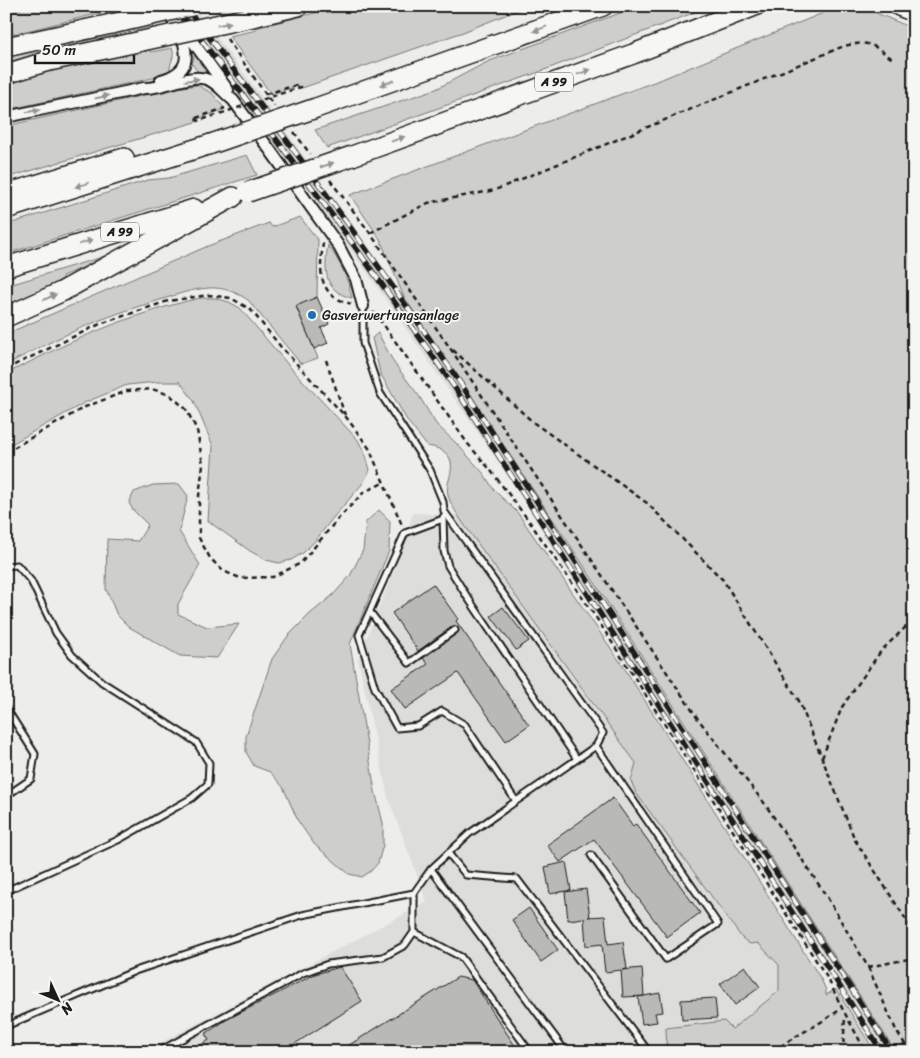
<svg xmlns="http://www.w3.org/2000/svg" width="920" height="1058" font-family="Sriracha,sans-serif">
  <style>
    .built { fill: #ddddda }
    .green { fill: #cececb; stroke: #757574 }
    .building { fill: #b9b9b6; stroke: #1c1c1c }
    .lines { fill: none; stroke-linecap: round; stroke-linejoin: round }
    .service-casing { stroke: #1c1c1c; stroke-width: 9 }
    .minor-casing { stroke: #1c1c1c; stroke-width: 14 }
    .motorway-casing { stroke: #1c1c1c; stroke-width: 22 }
    .path { stroke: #1c1c1c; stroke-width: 2.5; stroke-dasharray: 5 4; stroke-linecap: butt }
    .service { stroke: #f6f6f2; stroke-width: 5 }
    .minor { stroke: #f6f6f2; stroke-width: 10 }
    .motorway { stroke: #f6f6f2; stroke-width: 19 }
    .rail-casing { stroke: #1c1c1c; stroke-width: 5.5 }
    .rail { stroke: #f6f6f2; stroke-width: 4; stroke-dasharray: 11; stroke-linecap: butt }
    .motorway-bridge-casing { stroke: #1c1c1c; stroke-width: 22; stroke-linecap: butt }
    .path-bridge { stroke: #1c1c1c; stroke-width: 2.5; stroke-dasharray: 5 4; stroke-linecap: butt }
    .motorway-bridge { stroke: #f6f6f2; stroke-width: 19 }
    .oneway { fill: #949492 }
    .poi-dot { fill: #1f6fb2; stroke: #f6f6f2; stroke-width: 2 }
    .labels { text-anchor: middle; stroke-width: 4; stroke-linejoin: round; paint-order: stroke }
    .shield { fill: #f6f6f2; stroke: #5d5d5c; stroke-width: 1 }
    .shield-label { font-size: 12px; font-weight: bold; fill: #1c1c1c }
    .poi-label { font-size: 14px; fill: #1c1c1c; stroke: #f6f6f2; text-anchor: start }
  </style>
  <rect width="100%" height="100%" fill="#edede9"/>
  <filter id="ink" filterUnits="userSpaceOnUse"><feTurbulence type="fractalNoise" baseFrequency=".02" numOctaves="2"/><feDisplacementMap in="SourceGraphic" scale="10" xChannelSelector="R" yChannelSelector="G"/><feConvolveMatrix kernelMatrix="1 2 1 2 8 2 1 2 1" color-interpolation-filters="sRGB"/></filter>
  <g filter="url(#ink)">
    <path class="built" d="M 171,6 L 193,6 L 261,96 L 404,297 L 584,566 L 896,1052 L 878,1052 L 686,749 L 595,610 L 543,535 L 544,528 L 364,268 Z
      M 413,513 L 458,515 L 463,523 L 636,763 L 631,781 L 816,1003 L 760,1052 L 143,1052 L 427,902 L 388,797 L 358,659 L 396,566 Z"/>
    <path class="green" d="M 28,6 L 129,6 L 6,36 L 6,15 Z
      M 233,6 L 259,6 L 221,14 L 218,10 Z
      M 343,6 L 528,6 L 463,32 L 302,88 L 298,86 L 271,94 L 229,36 L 257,30 L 255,28 Z
      M 639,6 L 711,6 L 539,72 L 327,148 L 315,130 L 436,89 L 487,62 Z
      M 840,6 L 860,6 L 914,29 L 914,1052 L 896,1052 L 584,566 L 404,297 L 380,239 L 350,195 L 662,79 Z
      M 151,24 L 154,29 L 45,51 L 6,63 L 6,55 Z
      M 148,48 L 151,52 L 172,48 C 176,57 169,63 170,71 L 162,76 L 6,110 L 6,85 L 40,73 Z
      M 195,53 L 211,73 L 208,74 L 198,72 L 192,64 Z
      M 197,85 L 212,93 L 225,109 L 195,120 L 196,122 L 6,178 L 6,126 L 176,88 Z
      M 247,155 L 257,175 L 6,254 L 6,225 L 148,180 L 169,178 Z
      M 300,217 L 318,240 L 317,297 L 296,307 L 318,358 L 301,364 L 248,300 C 236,292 223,287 209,288 C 192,289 176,295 160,300 C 103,316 58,337 6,365 L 6,334 L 208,246 L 269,223 L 272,227 Z
      M 328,245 C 340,262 348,278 352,298 C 323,291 324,270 328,245 Z
      M 112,254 L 100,261 L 62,276 L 65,283 L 6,310 L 6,286 Z
      M 200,298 L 215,298 L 229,302 L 240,308 L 290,367 L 358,440 L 366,456 L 370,470 L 363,483 L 332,519 L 315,541 L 303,553 L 291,560 L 279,563 L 266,560 L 250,551 L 208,521 L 213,446 L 194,401 L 180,382 L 157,382 L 127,385 L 84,403 L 6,447 L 6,374 C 70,341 129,314 200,298 Z
      M 378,333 L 394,363 L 419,396 L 436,424 L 457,444 L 484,474 L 494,490 L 517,512 L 623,666 L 821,979 L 826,990 L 826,995 L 836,989 L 875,1052 L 667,1052 L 666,1028 L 724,1021 L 732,1029 L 779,991 L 779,965 L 758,943 L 750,944 L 742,938 L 636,793 L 631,781 L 636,763 L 463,523 C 458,515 450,504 448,495 C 446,485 450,479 451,471 C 454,454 441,448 427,446 L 408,422 L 380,373 L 372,338 Z
      M 179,484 L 188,496 L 179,531 L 200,565 L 178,604 L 178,614 L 207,627 L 239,624 L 217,658 L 180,656 L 129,627 L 117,615 L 106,589 L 107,539 L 138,541 L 148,525 L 133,510 L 129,503 L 134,492 L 153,485 Z
      M 379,510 L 390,521 L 389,551 L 350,644 L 375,791 L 383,823 L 383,845 L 378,863 L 371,871 L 362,877 L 349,874 L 314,844 L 298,821 L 283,787 L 270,772 L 254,766 L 246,752 L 246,736 L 272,659 L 288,636 L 310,614 L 333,595 L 350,576 L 363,550 L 366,522 Z"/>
    <path class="building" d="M 317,297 L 329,324 L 321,328 L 328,343 L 314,349 L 296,306 Z
      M 433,584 L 458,619 L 456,621 L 529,725 L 506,741 L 458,673 L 405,709 L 391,689 L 428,664 L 423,658 L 459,631 L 458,627 L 453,626 L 418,651 L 392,613 Z
      M 503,607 L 529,641 L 516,650 L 491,616 Z
      M 613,798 L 633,826 L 636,824 L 700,913 L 667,937 L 594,839 L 560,862 L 547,845 Z
      M 566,862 L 571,890 L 550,894 L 545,867 Z
      M 586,889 L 590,917 L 588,917 L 605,916 L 608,944 L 623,942 L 627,969 L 622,970 L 642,968 L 644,996 L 623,997 L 621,970 L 605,972 L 602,944 L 586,946 L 584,918 L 568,920 L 565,892 Z
      M 529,908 L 558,950 L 541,962 L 512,920 Z
      M 745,966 L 760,987 L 735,1005 L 720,984 Z
      M 340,967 L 362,1001 L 282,1052 L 189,1052 L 209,1040 L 205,1034 L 226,1020 L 315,974 Z
      M 458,977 L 472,980 L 519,1052 L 338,1052 Z
      M 660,993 L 663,1012 L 655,1013 L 657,1022 L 642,1024 L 638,997 Z
      M 715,998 L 717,1018 L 682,1020 L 681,1000 Z"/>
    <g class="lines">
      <defs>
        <path id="service" d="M 443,517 L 444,551 L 448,566 L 466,595 L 577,759
          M 443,519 L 405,533 L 359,635 L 375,688 L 397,728 L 418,726 L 442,711 L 465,725 L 516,801
          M 6,566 L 17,565 L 31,581 L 56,633 L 72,655 L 102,682 L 196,742 L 209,763 L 208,784 L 192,798 L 118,840 L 6,891
          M 370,612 L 409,663 L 455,630
          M 6,708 L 35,754 L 31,779 L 6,796
          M 448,853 L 466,875 L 517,879 L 649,1052
          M 591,855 L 666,959 L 718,924 L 596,746
          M 431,869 L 566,1052
          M 414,932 L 461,957 L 530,1052
          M 6,1026 L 135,971 L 302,915 L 414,893
          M 158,1052 L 303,973 L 328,964 L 383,957 L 405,945 L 414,932 L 414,893 L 431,869 L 470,833 L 596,746 L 603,733 L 444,511 L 443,502 L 430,470 L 380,393 L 363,343 L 363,306"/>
        <path id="minor" d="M 163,10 L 191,39 L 228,90
          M 161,80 C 191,72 189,56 180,30
          M 6,117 L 144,88 C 164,89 191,72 209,80 C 218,84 225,94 233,100 L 270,150 L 338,245 L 356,279 L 363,306"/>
        <path id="motorway" d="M 899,6 L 914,12
          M 248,18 L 298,6
          M 6,47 L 125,21
          M 6,74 L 45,62 L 142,41
          M 316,108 L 603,6
          M 352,156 L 633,54 L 755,6
          M 6,194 L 124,158
          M 6,209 L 211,144
          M 6,267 L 194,209
          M 6,317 L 61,292 L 233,197"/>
      </defs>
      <use href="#service" class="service-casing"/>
      <use href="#minor" class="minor-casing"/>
      <use href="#motorway" class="motorway-casing"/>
      <path class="path" d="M 227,39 L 274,106
        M 266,94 L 300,84
        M 196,118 L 225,108
        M 294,132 L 310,154
        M 330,180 L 370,233 L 450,348 L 698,719 L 765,804 L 827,897 L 868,967 L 896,1030 L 910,1052
        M 370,233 L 428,203 L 495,190 L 844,46 C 871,40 873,45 894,60
        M 323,243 C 321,261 317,283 333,296 C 338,300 346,302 351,304
        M 373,312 L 383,324 L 468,444 L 488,467 L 529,521 L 597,619 L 828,979 L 842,1008 L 866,1052
        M 453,350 L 534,423 L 647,503 L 723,580 L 799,701 L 855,840 L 914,932
        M 326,360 L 345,415
        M 6,369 L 100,324 L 168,301 L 209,295 L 231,298 L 251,310 L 281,347 L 346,417 L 369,448 L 402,525
        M 6,452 L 85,407 L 127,391 L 152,389 L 170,395 L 186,409 L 197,430 L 203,465 L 199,496 L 199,538 L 210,558 L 223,571 L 240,578 L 273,577 L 301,563 L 337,520 L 364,492 L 383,483
        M 822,758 L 842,707 L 881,651 L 914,619
        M 868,967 L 914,958
        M 773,1052 C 794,1035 820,1025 842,1008
        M 843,1052 L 845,1016"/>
      <use href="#service" class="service"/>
      <use href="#minor" class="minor"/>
      <use href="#motorway" class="motorway"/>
      <defs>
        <path id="rail" d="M 175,6 C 273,132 366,260 457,391 L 882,1052
          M 185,6 C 281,130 374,258 463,387 L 892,1052"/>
      </defs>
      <use href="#rail" class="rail-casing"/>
      <use href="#rail" class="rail"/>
      <defs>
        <path id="motorway-bridge" d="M 125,21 L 192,6
          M 142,41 L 248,18
          M 211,144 L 316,108
          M 248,192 L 352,156"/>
      </defs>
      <use href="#motorway-bridge" class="motorway-bridge-casing"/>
      <path class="path-bridge" d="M 196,118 L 198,121 L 301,87 L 300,84"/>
      <use href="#motorway-bridge" class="motorway-bridge"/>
    </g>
    <defs><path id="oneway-solid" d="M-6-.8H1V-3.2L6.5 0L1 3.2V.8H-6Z" transform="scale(1.25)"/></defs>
    <g class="oneway">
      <use href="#oneway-solid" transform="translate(224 24) rotate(-12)"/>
      <use href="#oneway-solid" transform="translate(540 29) rotate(160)"/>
      <use href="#oneway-solid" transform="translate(584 72) rotate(-20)"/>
      <use href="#oneway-solid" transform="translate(192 80) rotate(-8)"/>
      <use href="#oneway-solid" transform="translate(387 83) rotate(160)"/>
      <use href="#oneway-solid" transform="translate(102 97) rotate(-12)"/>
      <use href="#oneway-solid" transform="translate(33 111) rotate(-12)"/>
      <use href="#oneway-solid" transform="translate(398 139) rotate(-20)"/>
      <use href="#oneway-solid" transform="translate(327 165) rotate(-19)"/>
      <use href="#oneway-solid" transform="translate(82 185) rotate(162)"/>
      <use href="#oneway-solid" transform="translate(86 242) rotate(-17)"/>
      <use href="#oneway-solid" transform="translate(50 297) rotate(-25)"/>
    </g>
  </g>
  <circle class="poi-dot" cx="312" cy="315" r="5"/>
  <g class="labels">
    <g class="shield">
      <rect x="535" y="72.5" width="38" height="19" rx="4"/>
      <rect x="101" y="222.5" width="38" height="19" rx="4"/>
    </g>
    <g class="shield-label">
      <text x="554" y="86">A 99</text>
      <text x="120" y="236">A 99</text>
    </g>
    <g class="poi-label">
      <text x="322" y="320">Gasverwertungsanlage</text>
    </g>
  </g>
  <rect width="920" height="1058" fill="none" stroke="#f6f6f2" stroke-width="25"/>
  <rect x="12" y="12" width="895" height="1033" fill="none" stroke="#1c1c1c" stroke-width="2" filter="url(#ink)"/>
  <g transform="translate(58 1000) rotate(134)" stroke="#f6f6f2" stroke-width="4" paint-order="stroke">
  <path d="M0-4L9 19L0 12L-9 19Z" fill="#1c1c1c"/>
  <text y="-8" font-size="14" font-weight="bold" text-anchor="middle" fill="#1c1c1c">N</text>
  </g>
  <path d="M35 55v8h99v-8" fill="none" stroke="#1c1c1c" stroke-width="2.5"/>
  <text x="42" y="55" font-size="15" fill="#1c1c1c" stroke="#f6f6f2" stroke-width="4" paint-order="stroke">50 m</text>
</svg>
